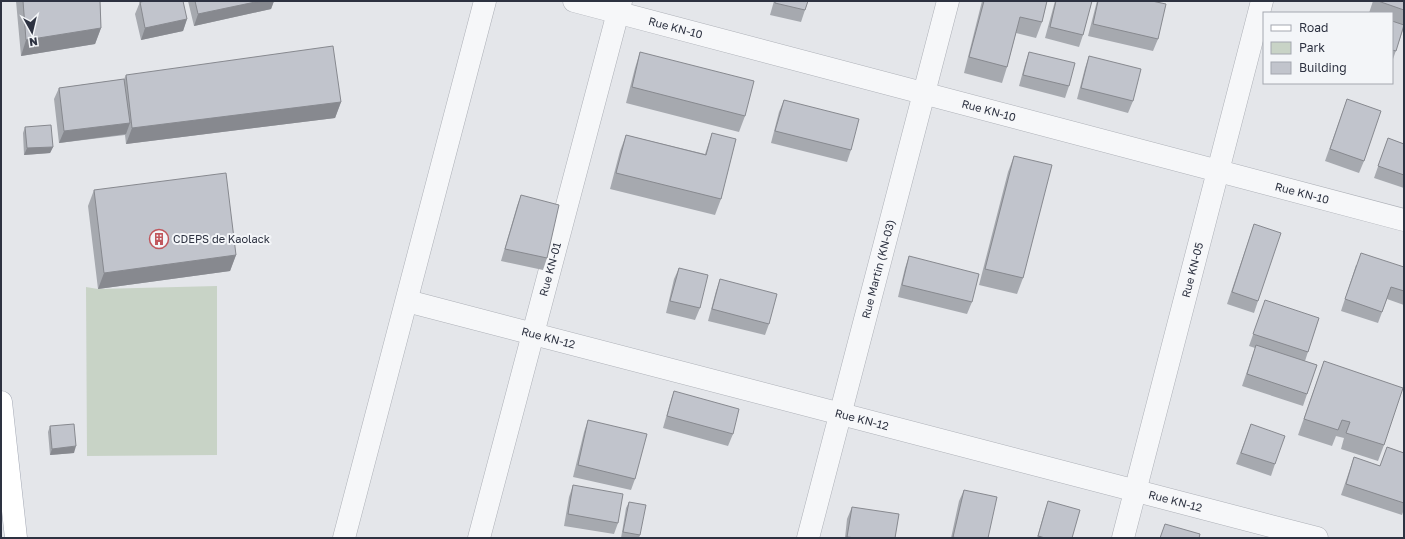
<svg xmlns="http://www.w3.org/2000/svg" width="1405" height="539" font-family="'Golos Text',sans-serif">
  <style>
    .green { fill: #c8d3c6 }
    .lines { fill: none; stroke-linecap: round; stroke-linejoin: round }
    .minor-casing { stroke: #adb0b7; stroke-width: 23 }
    .major-casing { stroke: #a4a9b5; stroke-width: 23 }
    .minor { stroke: #f6f7f9; stroke-width: 22 }
    .major { stroke: #fff; stroke-width: 22 }
    .wall { fill: #a6a9af }
    .shaded-wall { fill: #87898f }
    .building { fill: #c1c4cc; stroke: #87898f }
    .labels { text-anchor: middle; stroke-width: 4; stroke-linejoin: round; paint-order: stroke }
    .street-label { font-size: 11px; fill: #2d3241; stroke: #f3f5f8 }
    .poi-label { font-size: 11px; fill: #2d3241; stroke: #f3f5f8; text-anchor: start }
  </style>
  <rect width="100%" height="100%" fill="#e4e6ea"/>
  <path class="green" d="M 217,286 L 217,455 L 87,456 L 86,287 L 98,289 Z"/>
  <g class="lines">
    <defs>
      <g id="minor">
        <path id="s1" d="M 574,1 L 1404,220"/>
        <path id="s2" d="M 407,301 L 1317,538"/>
        <path d="M 344,538 L 485,1"/>
        <path id="s3" d="M 479,538 L 621,1"/>
        <path id="s4" d="M 808,538 L 948,1"/>
        <path id="s5" d="M 1123,538 L 1262,1"/>
      </g>
      <path id="major" d="M 1,402 L 16,538"/>
    </defs>
    <use href="#minor" class="minor-casing"/>
    <use href="#major" class="major-casing"/>
    <use href="#minor" class="minor"/>
    <use href="#major" class="major"/>
  </g>
  <path class="wall" d="M 16,1 L 100,1 L 101,28 L 95,44 L 21,56 Z
    M 188,1 L 274,1 L 271,9 L 194,26 Z
    M 774,1 L 808,1 L 801,22 L 770,15 Z
    M 982,1 L 1047,1 L 1042,22 L 1036,38 L 1016,33 L 1007,67 L 1002,83 L 964,73 Z
    M 1055,1 L 1092,1 L 1083,35 L 1079,47 L 1045,38 Z
    M 1097,1 L 1152,1 L 1158,39 L 1153,51 L 1088,36 Z
    M 1373,1 L 1404,1 L 1404,27 L 1392,62 L 1392,13 L 1369,13 Z
    M 140,2 L 187,19 L 183,31 L 141,40 L 135,14 Z
    M 640,52 L 745,116 L 739,132 L 626,103 L 635,68 Z
    M 1029,52 L 1069,86 L 1065,98 L 1019,86 L 1025,64 Z
    M 1089,56 L 1133,101 L 1128,113 L 1077,99 L 1085,68 Z
    M 126,75 L 341,102 L 335,118 L 126,144 L 125,135 L 59,143 L 54,99 L 59,88 L 124,79 Z
    M 1347,99 L 1364,161 L 1359,173 L 1325,161 Z
    M 784,100 L 851,150 L 847,162 L 771,143 L 779,112 Z
    M 25,127 L 53,147 L 50,153 L 24,155 L 23,133 Z
    M 712,133 L 721,199 L 715,215 L 610,189 L 620,151 L 626,135 L 705,154 Z
    M 1388,138 L 1404,144 L 1404,188 L 1374,178 Z
    M 1014,156 L 1023,278 L 1017,294 L 979,285 L 1008,172 Z
    M 94,190 L 236,255 L 230,271 L 98,289 L 88,206 Z
    M 521,195 L 547,258 L 543,270 L 501,261 L 517,206 Z
    M 1254,224 L 1258,301 L 1254,313 L 1227,304 Z
    M 909,256 L 972,302 L 967,314 L 898,297 L 905,268 Z
    M 1356,265 L 1404,267 L 1404,305 L 1387,299 L 1378,323 L 1341,311 Z
    M 679,268 L 700,308 L 695,320 L 666,313 L 674,279 Z
    M 720,279 L 769,324 L 765,335 L 708,321 L 716,291 Z
    M 1261,312 L 1319,318 L 1305,361 L 1317,365 L 1303,406 L 1242,386 L 1255,348 L 1249,346 Z
    M 1324,361 L 1384,445 L 1378,461 L 1341,449 L 1344,438 L 1336,436 L 1332,446 L 1298,435 Z
    M 674,391 L 733,434 L 728,446 L 663,428 L 670,403 Z
    M 588,420 L 635,479 L 631,490 L 573,477 L 584,432 Z
    M 1251,424 L 1275,464 L 1271,476 L 1236,464 Z
    M 50,426 L 74,453 L 50,455 L 48,432 Z
    M 1387,447 L 1404,453 L 1404,509 L 1402,515 L 1341,495 L 1354,457 L 1380,466 Z
    M 573,485 L 618,523 L 614,534 L 564,526 L 569,497 Z
    M 964,490 L 988,538 L 951,538 L 959,501 Z
    M 1048,501 L 1072,538 L 1037,538 L 1044,513 Z
    M 629,502 L 640,535 L 639,538 L 621,538 L 626,508 Z
    M 852,507 L 895,538 L 845,538 L 847,519 Z"/>
  <path class="shaded-wall" d="M 260,1 L 274,1 L 271,9 L 194,26 L 198,14 Z
    M 187,19 L 183,31 L 141,40 L 145,28 Z
    M 101,28 L 95,44 L 21,56 L 26,40 Z
    M 341,102 L 335,118 L 126,144 L 132,128 Z
    M 130,123 L 126,134 L 59,143 L 64,131 Z
    M 53,147 L 50,153 L 24,155 L 27,148 Z
    M 236,255 L 230,271 L 98,289 L 104,273 Z
    M 76,446 L 74,453 L 50,455 L 52,449 Z"/>
  <path class="building" d="M 23,1 L 100,1 L 101,28 L 26,40 Z
    M 146,1 L 183,1 L 187,19 L 145,28 L 140,2 Z
    M 195,1 L 260,1 L 198,14 Z
    M 775,1 L 808,1 L 805,10 L 775,3 Z
    M 984,1 L 1047,1 L 1042,22 L 1020,17 L 1007,67 L 969,57 Z
    M 1056,1 L 1092,1 L 1083,35 L 1050,27 Z
    M 1098,1 L 1152,1 L 1166,4 L 1158,39 L 1093,24 Z
    M 1378,1 L 1404,1 L 1404,10 Z
    M 1392,21 L 1404,25 L 1396,51 L 1392,50 Z
    M 333,46 L 341,102 L 132,128 L 126,75 Z
    M 640,52 L 754,81 L 745,116 L 632,87 Z
    M 1029,52 L 1075,63 L 1069,86 L 1023,75 Z
    M 1089,56 L 1141,69 L 1133,101 L 1081,88 Z
    M 124,79 L 130,123 L 64,131 L 59,88 Z
    M 1347,99 L 1381,111 L 1364,161 L 1330,149 Z
    M 784,100 L 859,119 L 851,150 L 775,131 Z
    M 51,125 L 53,147 L 27,148 L 25,127 Z
    M 712,133 L 736,139 L 721,199 L 616,173 L 626,135 L 706,155 Z
    M 1388,138 L 1404,144 L 1404,175 L 1378,166 Z
    M 1014,156 L 1052,165 L 1023,278 L 985,269 Z
    M 226,173 L 236,255 L 104,273 L 94,190 Z
    M 521,195 L 559,205 L 547,258 L 505,249 Z
    M 1254,224 L 1281,233 L 1258,301 L 1232,292 Z
    M 1361,253 L 1404,267 L 1404,291 L 1391,287 L 1382,312 L 1345,299 Z
    M 909,256 L 979,274 L 972,302 L 902,285 Z
    M 679,268 L 708,275 L 700,308 L 670,301 Z
    M 720,279 L 777,294 L 769,324 L 712,309 Z
    M 1265,300 L 1319,318 L 1308,352 L 1253,334 Z
    M 1256,345 L 1317,365 L 1307,394 L 1247,374 Z
    M 1324,361 L 1403,388 L 1384,445 L 1346,433 L 1350,422 L 1342,420 L 1338,430 L 1304,419 Z
    M 674,391 L 739,409 L 733,434 L 667,416 Z
    M 588,420 L 647,434 L 635,479 L 578,465 Z
    M 74,424 L 76,446 L 52,449 L 50,426 Z
    M 1251,424 L 1285,436 L 1275,464 L 1241,453 Z
    M 1387,447 L 1404,453 L 1404,503 L 1346,484 L 1354,457 L 1380,466 Z
    M 573,485 L 623,494 L 618,523 L 568,514 Z
    M 964,490 L 997,497 L 988,538 L 957,538 L 953,537 Z
    M 1048,501 L 1080,510 L 1072,538 L 1045,538 L 1038,536 Z
    M 629,502 L 646,505 L 640,535 L 623,532 Z
    M 852,507 L 899,514 L 895,538 L 856,538 L 847,537 Z
    M 1165,524 L 1200,534 L 1199,538 L 1160,538 Z"/>
  <defs>
    <symbol id="building-ring" viewBox="-11 -11 22 22"><circle r="9.5" fill="#f3f5f8" stroke="#c1575d" stroke-width="1.5"/><path d="M-4-6H4V6H1V3H-1V6H-4ZM-2.5-4.3h1.7v1.8h-1.7ZM.8-4.3h1.7v1.8H.8ZM-2.5-1h1.7V.8h-1.7ZM.8-1h1.7V.8H.8Z" fill="#c1575d"/></symbol>
  </defs>
  <g fill-rule="evenodd">
    <use href="#building-ring" x="148" y="228" width="22" height="22"/>
  </g>
  <g class="labels">
    <g class="street-label">
      <text dy="4" stroke="none"><textPath href="#s1" startOffset="105">Rue KN-10</textPath></text>
      <text dy="4" stroke="none"><textPath href="#s1" startOffset="429">Rue KN-10</textPath></text>
      <text dy="4" stroke="none"><textPath href="#s1" startOffset="753">Rue KN-10</textPath></text>
      <text dy="4" stroke="none"><textPath href="#s3" startOffset="278">Rue KN-01</textPath></text>
      <text dy="4" stroke="none"><textPath href="#s4" startOffset="278">Rue Martin (KN-03)</textPath></text>
      <text dy="4" stroke="none"><textPath href="#s5" startOffset="277">Rue KN-05</textPath></text>
      <text dy="4" stroke="none"><textPath href="#s2" startOffset="146">Rue KN-12</textPath></text>
      <text dy="4" stroke="none"><textPath href="#s2" startOffset="470">Rue KN-12</textPath></text>
      <text dy="4" stroke="none"><textPath href="#s2" startOffset="794">Rue KN-12</textPath></text>
    </g>
    <g class="poi-label">
      <text x="173" y="243">CDEPS de Kaolack</text>
    </g>
  </g>
  <rect width="1405" height="539" fill="none" stroke="#2d3241" stroke-width="4"/>
  <rect x="1263" y="12" width="130" height="72" fill="#f3f5f8" stroke="#a4a7af"/>
  <rect x="1271" y="25" width="20" height="6" fill="#ffffff" stroke="#a4a7af"/>
  <text x="1299" y="32" font-size="12" fill="#2d3241">Road</text>
  <rect x="1271" y="42" width="20" height="12" fill="#c8d3c6" stroke="#a4a7af"/>
  <text x="1299" y="52" font-size="12" fill="#2d3241">Park</text>
  <rect x="1271" y="62" width="20" height="12" fill="#c1c4cc" stroke="#a4a7af"/>
  <text x="1299" y="72" font-size="12" fill="#2d3241">Building</text>
  <g transform="translate(32 32) rotate(172)" stroke="#f3f5f8" stroke-width="3" paint-order="stroke">
  <path d="M0-3L7 15L0 10L-7 15Z" fill="#2d3241"/>
  <text y="-6" font-size="11" font-weight="bold" text-anchor="middle" fill="#2d3241">N</text>
  </g>
</svg>
